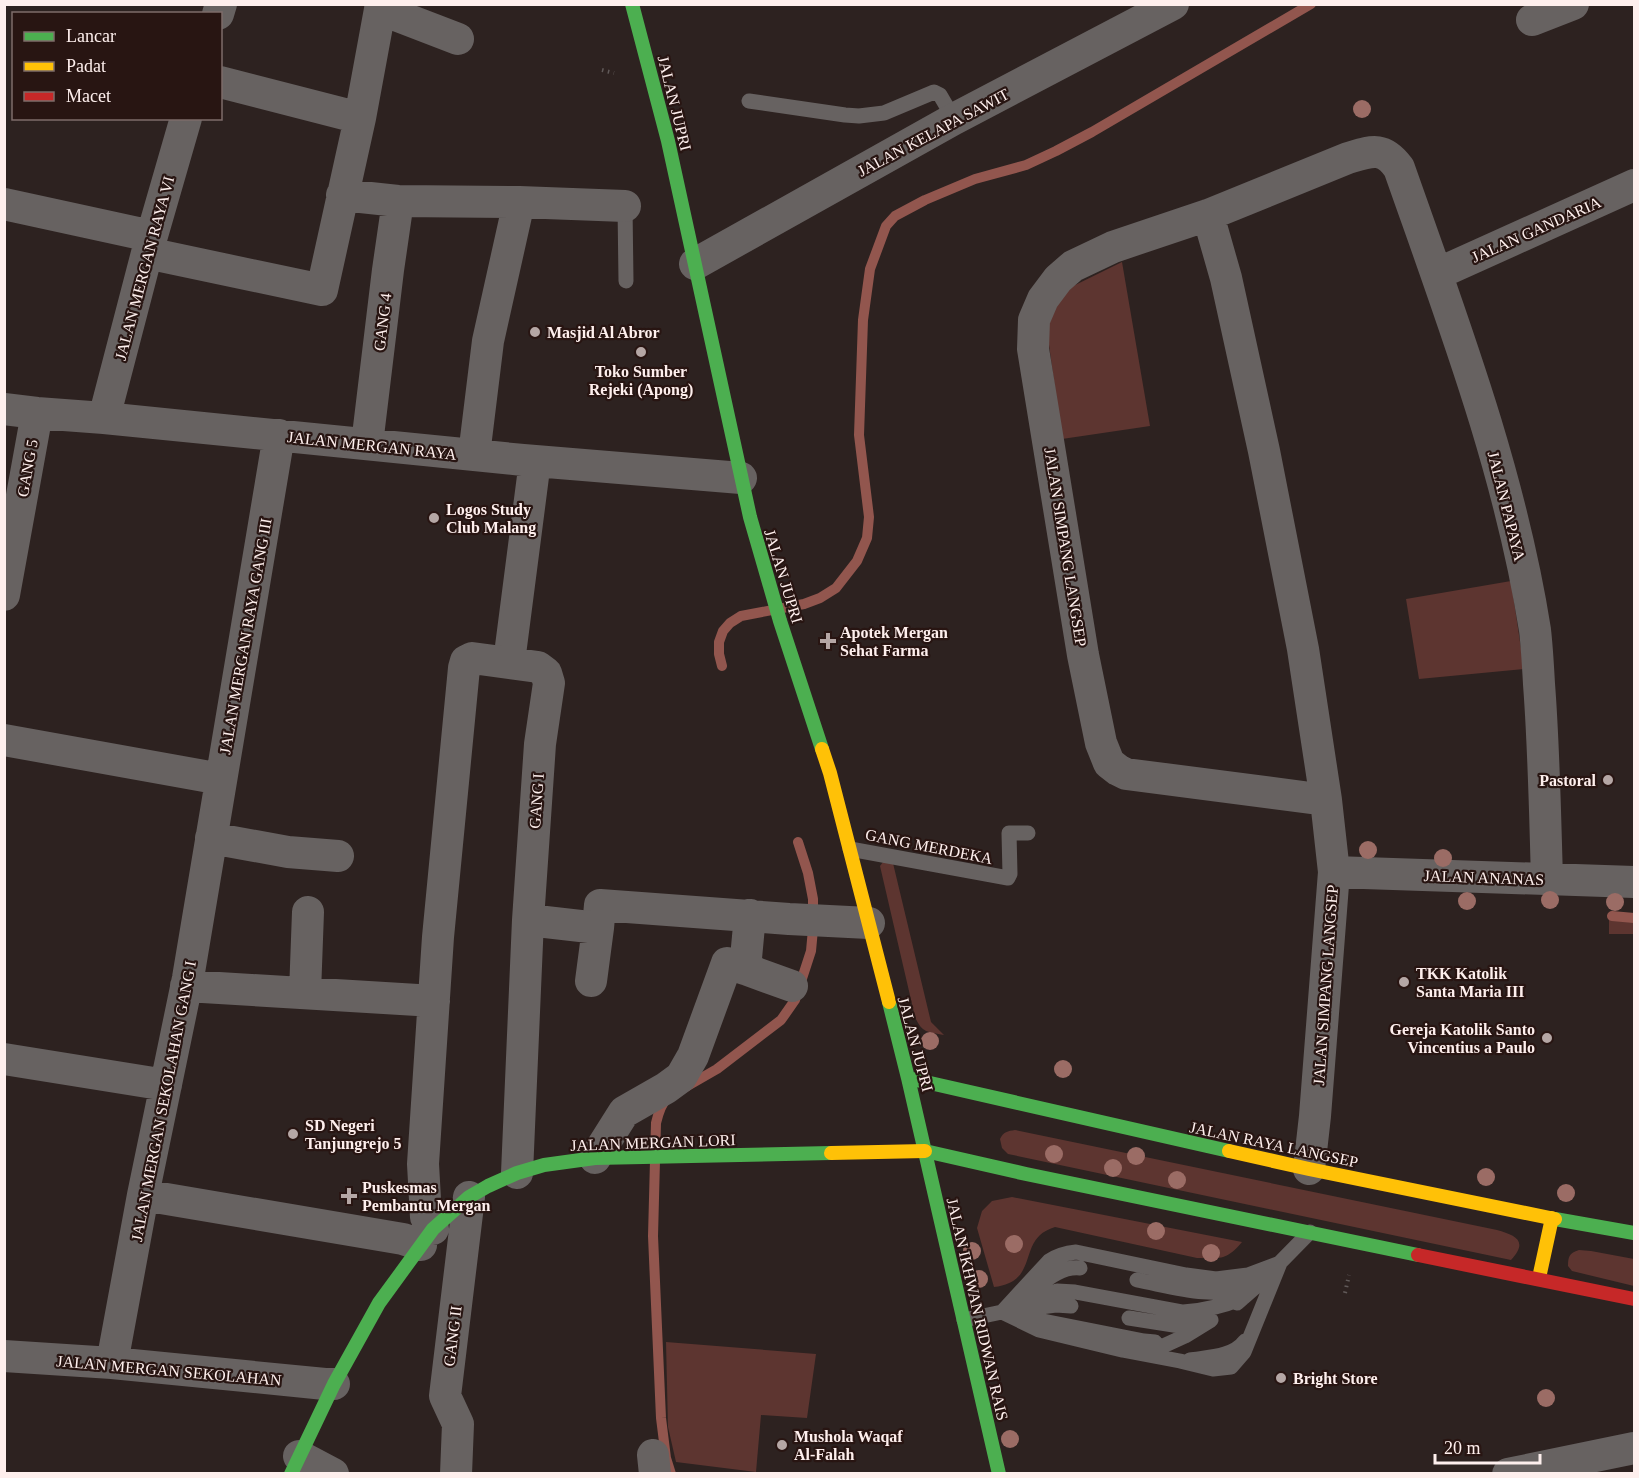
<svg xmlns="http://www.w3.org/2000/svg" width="1639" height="1478" font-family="'Times New Roman',serif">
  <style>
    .green { fill: #5d3530 }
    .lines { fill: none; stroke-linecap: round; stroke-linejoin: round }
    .stream { stroke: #92564e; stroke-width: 10 }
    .path { stroke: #615a59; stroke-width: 4; stroke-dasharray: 1.5 4.5; stroke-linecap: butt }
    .lane { stroke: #676261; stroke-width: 15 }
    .street { stroke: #676261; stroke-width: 32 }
    .fast { stroke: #4caf50; stroke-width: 14 }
    .slow { stroke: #ffc107; stroke-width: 14 }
    .jam { stroke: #c62828; stroke-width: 14 }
    .tree { fill: #9b6c65 }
    .poi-dot { fill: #b5a7a5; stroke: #281512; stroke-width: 2 }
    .labels { text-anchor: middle; stroke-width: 4.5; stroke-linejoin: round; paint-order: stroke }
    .street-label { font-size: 16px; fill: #feefed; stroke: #281512 }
    .poi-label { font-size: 16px; font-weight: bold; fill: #feefed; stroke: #281512; text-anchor: start }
  </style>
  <rect width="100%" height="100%" fill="#2d2220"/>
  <path class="green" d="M 1122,262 L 1150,426 L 1062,439 L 1046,323 L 1063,291 Z
    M 1511,581 L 1524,669 L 1419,679 L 1406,599 Z
    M 892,859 L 931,1022 L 944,1035 C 928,1032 922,1033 915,1017 L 880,866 L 883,862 Z
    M 1609,920 L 1634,922 L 1634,934 L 1609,934 Z
    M 1015,1130 L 1497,1230 C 1515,1235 1529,1241 1511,1260 L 1008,1154 L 1002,1148 L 1000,1139 C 1003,1132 1008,1131 1015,1130 Z
    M 1012,1197 L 1242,1242 C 1227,1260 1220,1259 1197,1258 L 1055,1227 C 1015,1239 1042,1281 994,1287 L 977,1228 L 982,1211 L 992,1201 Z
    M 1579,1250 L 1591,1251 L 1634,1259 L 1634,1286 L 1572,1271 L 1568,1266 C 1568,1257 1569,1253 1579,1250 Z
    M 666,1342 L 816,1354 L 807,1418 L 761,1415 L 756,1472 L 676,1462 L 668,1427 Z"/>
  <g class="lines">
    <path class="stream" d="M 722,666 L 719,654 L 719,642 L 723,631 L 730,623 L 741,616 L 804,604 L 820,598 L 836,588 L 857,561 L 867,538 L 869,517 L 859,435 L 863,320 L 870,269 L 886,226 L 895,216 L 925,200 L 975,179 L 1026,165 L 1056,151 L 1092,132 L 1311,4
      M 1612,916 L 1634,918
      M 684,1088 L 717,1069 L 781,1020 L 795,1000 L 811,951 L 813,929 L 813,899 L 808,873 L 798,842
      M 668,1098 C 661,1103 658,1115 656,1123 L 653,1236 L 661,1418 L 666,1458 L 671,1474"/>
    <path class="path" d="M 602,70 L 614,73
      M 1345,1293 L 1349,1275"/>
    <path class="lane" d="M 749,101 L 845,115 L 859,116 L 884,113 L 934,92 L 940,95 L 954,119
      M 625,206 L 626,281
      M 850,849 L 1008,878 L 1010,874 L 1009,833 L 1028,833
      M 1137,1280 C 1174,1287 1212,1300 1249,1286
      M 1027,1294 C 1043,1283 1059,1266 1080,1268
      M 1237,1303 L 1261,1282 L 1310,1232
      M 1025,1309 L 1056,1305 L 1071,1306
      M 1004,1311 L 1057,1291 L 1075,1292 L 1183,1312 C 1204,1311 1223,1306 1243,1298
      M 1002,1312 L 1039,1330 L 1122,1350 L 1161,1347 L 1185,1336 L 1211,1320
      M 1028,1318 L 1144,1341 L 1155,1342
      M 1129,1318 L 1180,1326 L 1200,1323
      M 964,1320 L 1002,1312 L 1049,1261 C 1058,1255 1066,1253 1076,1252 L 1186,1275 L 1216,1279 L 1248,1275 L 1280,1263
      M 1122,1350 L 1180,1361 L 1213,1369 L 1231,1367 L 1244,1352 L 1280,1263
      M 1190,1360 C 1209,1357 1233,1357 1245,1341"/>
    <path class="street" d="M 380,9 L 458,39
      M 218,14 L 221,4
      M 1532,20 L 1573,4
      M 220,82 L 360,118
      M 342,195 L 398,201 L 519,202 L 625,206
      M 4,204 L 151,236
      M 1208,215 L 1226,278 L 1264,451 L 1303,649 L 1326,800 L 1334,872 L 1315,1116 L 1309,1169
      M 147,253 L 322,290 L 360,118 L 381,4
      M 695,264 L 954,119 L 1173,4
      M 1437,274 L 1634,185
      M 4,409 L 37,413 L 104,418 L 523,460 L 741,478
      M 104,418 L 147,253 L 186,118
      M 367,444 L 388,270 L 398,201
      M 474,455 L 488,341 L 519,202
      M 4,595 L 37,413
      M 509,662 L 535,461
      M 4,740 L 221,779
      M 1326,800 L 1126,774 L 1118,770 L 1109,763 L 1101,743 L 1083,655 L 1033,349 L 1034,320 L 1043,299 L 1058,279 L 1073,266 L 1113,247 L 1208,215 L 1348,158 C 1372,151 1383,146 1399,168 C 1452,319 1510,471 1535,630 C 1537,647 1538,666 1539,684 C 1544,749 1545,814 1547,879
      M 211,838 L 288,852 L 338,856
      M 1334,872 L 1634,882
      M 750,915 L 745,969 L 792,986
      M 528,920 L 598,928 L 600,905 L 789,919 L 869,923
      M 591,981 L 598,928
      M 186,986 L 434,1001
      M 305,993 L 308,912
      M 4,1059 L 166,1085
      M 595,1158 L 624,1112 L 666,1088 L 681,1077 L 693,1056 L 727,963 L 745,969
      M 143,1195 L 403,1239 L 421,1245
      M 433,1229 L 426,1217 L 423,1164 L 438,937 L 464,668 L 466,661 L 472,658 L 538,667 L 546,673 L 549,683 L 540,744 L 528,920 L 517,1173
      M 4,1356 L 112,1363 L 325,1384 L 334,1384
      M 112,1363 L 143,1195 L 188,978 L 279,435
      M 653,1455 L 655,1474
      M 299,1456 L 333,1474
      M 456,1474 L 458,1424 L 445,1396 L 469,1197
      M 1508,1474 L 1634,1448"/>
    <path class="fast" d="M 632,4 L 668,141 L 750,517 L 780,621 L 822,749
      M 889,1002 L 908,1078
      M 925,1151 L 1026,1174 L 1418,1255
      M 1555,1219 L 1634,1233
      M 291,1474 L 334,1384 L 379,1303 L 433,1229 L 469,1197 L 488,1186 L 517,1173 L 544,1165 L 595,1158 L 831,1153
      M 999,1474 L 908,1078 L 1229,1151"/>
    <path class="slow" d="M 822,749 L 830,773 L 889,1002
      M 1229,1151 L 1309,1169 L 1555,1219
      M 831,1153 L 925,1151
      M 1539,1278 L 1552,1218"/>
    <path class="jam" d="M 1418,1255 L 1634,1299"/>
  </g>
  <g class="tree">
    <circle cx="1362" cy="109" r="9"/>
    <circle cx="1368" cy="850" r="9"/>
    <circle cx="1443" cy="858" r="9"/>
    <circle cx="1550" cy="900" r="9"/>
    <circle cx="1467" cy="901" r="9"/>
    <circle cx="1615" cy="902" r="9"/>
    <circle cx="930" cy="1041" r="9"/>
    <circle cx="1063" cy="1069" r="9"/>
    <circle cx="1054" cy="1154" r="9"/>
    <circle cx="1136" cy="1156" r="9"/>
    <circle cx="1113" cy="1168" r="9"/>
    <circle cx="1486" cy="1177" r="9"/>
    <circle cx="1177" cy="1180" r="9"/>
    <circle cx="1566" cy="1193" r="9"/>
    <circle cx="1156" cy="1231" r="9"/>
    <circle cx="1014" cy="1244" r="9"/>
    <circle cx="972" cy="1251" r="9"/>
    <circle cx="1211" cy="1253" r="9"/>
    <circle cx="979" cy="1279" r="9"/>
    <circle cx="1546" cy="1398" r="9"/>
    <circle cx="1010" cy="1439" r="9"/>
  </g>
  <g class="poi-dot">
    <circle cx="535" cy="332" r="6"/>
    <circle cx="641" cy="352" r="6"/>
    <circle cx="434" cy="518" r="6"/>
    <path d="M825 632h6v6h6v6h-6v6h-6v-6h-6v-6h6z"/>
    <circle cx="1608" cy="780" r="6"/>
    <circle cx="1404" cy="982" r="6"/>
    <circle cx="1547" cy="1038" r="6"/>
    <circle cx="293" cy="1134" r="6"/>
    <path d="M346 1187h6v6h6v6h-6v6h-6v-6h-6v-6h6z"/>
    <circle cx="1281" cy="1378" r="6"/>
    <circle cx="782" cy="1445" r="6"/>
  </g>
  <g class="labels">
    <g class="street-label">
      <text transform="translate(675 103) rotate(76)" y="6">JALAN JUPRI</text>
      <text transform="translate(933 132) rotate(-28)" y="6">JALAN KELAPA SAWIT</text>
      <text transform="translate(1536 229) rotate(-24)" y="6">JALAN GANDARIA</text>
      <text transform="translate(144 268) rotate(-75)" y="6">JALAN MERGAN RAYA VI</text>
      <text transform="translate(382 322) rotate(-83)" y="6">GANG 4</text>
      <text transform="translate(372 445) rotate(6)" y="6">JALAN MERGAN RAYA</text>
      <text transform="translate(27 468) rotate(-80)" y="6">GANG 5</text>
      <text transform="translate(1507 506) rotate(76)" y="6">JALAN PAPAYA</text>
      <text transform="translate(1066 547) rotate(81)" y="6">JALAN SIMPANG LANGSEP</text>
      <text transform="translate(784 576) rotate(73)" y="6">JALAN JUPRI</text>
      <text transform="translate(245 636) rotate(-80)" y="6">JALAN MERGAN RAYA GANG III</text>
      <text transform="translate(536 801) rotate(-86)" y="6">GANG I</text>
      <text transform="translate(929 846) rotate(11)" y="6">GANG MERDEKA</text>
      <text transform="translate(1484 877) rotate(2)" y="6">JALAN ANANAS</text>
      <text transform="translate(1325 985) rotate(-86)" y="6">JALAN SIMPANG LANGSEP</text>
      <text transform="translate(916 1044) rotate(75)" y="6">JALAN JUPRI</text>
      <text transform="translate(163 1101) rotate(-79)" y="6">JALAN MERGAN SEKOLAHAN GANG I</text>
      <text transform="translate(653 1142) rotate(-2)" y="6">JALAN MERGAN LORI</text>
      <text transform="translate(1274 1144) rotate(12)" y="6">JALAN RAYA LANGSEP</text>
      <text transform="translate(978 1309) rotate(77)" y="6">JALAN IKHWAN RIDWAN RAIS</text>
      <text transform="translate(452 1336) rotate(-83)" y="6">GANG II</text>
      <text transform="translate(169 1370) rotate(5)" y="6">JALAN MERGAN SEKOLAHAN</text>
    </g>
    <g class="poi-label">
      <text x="547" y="338">Masjid Al Abror</text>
      <text x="641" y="377" text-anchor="middle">Toko Sumber<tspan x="641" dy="18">Rejeki (Apong)</tspan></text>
      <text x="446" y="515">Logos Study<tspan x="446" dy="18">Club Malang</tspan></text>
      <text x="840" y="638">Apotek Mergan<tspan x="840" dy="18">Sehat Farma</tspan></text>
      <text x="1596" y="786" text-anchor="end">Pastoral</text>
      <text x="1416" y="979">TKK Katolik<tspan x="1416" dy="18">Santa Maria III</tspan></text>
      <text x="1535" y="1035" text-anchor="end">Gereja Katolik Santo<tspan x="1535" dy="18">Vincentius a Paulo</tspan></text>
      <text x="305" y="1131">SD Negeri<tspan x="305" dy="18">Tanjungrejo 5</tspan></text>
      <text x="362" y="1193">Puskesmas<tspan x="362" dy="18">Pembantu Mergan</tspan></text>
      <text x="1293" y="1384">Bright Store</text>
      <text x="794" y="1442">Mushola Waqaf<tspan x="794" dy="18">Al-Falah</tspan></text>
    </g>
  </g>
  <rect width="1639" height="1478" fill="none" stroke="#feefed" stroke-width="12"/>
  <rect x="12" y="12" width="210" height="108" fill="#281512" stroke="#7e6c6a" stroke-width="1.5"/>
  <rect x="24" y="32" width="30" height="9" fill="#4caf50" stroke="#7e6c6a" stroke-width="1.5"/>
  <text x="66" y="42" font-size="18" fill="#feefed">Lancar</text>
  <rect x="24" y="62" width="30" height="9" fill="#ffc107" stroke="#7e6c6a" stroke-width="1.5"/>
  <text x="66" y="72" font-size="18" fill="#feefed">Padat</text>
  <rect x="24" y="92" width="30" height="9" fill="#c62828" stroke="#7e6c6a" stroke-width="1.5"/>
  <text x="66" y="102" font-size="18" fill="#feefed">Macet</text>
  <path d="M1435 1454v9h105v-9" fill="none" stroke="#feefed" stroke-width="3"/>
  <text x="1444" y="1454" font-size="18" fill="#feefed" stroke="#281512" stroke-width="4.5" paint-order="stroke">20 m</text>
</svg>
